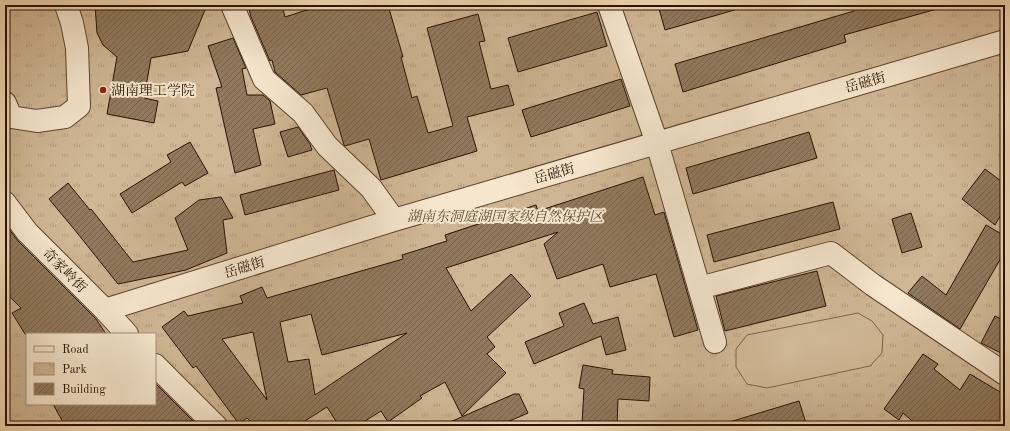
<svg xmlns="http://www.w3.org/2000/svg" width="1010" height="431" font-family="'Old Standard TT','Noto Serif SC',serif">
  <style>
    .park { fill: url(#park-tufts); stroke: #7c644a; fill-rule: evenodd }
    .garden { fill: #cfb694; stroke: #7c644a }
    .building { fill: url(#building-hatch); stroke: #2a1201; fill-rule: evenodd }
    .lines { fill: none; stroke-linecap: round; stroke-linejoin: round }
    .minor-casing { stroke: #5c442d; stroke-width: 24 }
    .minor { stroke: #f6e6cd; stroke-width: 22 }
    .poi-dot { fill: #8f2418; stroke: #f6e6cd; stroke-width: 1.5 }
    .labels { text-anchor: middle; stroke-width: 4; stroke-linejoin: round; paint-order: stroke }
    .street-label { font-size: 14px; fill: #2a1201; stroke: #f6e6cd }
    .poi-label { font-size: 14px; fill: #2a1201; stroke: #f6e6cd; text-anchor: start }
    .park-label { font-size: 14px; font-style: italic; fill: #644b34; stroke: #f6e6cd }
  </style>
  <defs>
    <pattern id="park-tufts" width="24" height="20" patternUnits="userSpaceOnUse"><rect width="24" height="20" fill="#cfb694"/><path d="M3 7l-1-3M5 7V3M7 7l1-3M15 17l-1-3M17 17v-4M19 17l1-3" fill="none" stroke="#b29b7e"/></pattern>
    <pattern id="building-hatch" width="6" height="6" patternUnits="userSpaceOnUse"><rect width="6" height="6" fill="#91795d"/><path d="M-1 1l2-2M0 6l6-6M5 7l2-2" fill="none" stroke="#77624a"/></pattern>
  </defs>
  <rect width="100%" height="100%" fill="#f1d8b2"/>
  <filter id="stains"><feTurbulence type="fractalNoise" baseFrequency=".005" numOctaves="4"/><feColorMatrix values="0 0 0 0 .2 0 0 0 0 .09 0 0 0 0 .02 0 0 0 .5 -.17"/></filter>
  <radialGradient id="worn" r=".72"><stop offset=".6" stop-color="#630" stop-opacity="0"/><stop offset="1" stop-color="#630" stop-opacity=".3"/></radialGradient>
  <path class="park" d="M 5,5 L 1005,5 L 1005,426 L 5,426 ZM 27,334 L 155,334 L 155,404 L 27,404 Z"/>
  <path class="garden" d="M 858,313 L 872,321 L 883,335 L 882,353 L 870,366 L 767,388 L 747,384 L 736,367 L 736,349 L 747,335 Z"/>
  <path class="building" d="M 95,5 L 207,5 L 188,51 L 151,58 L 144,98 L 158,101 L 154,123 L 107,114 L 117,57 L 103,45 L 97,33 Z
    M 248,5 L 282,5 L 285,17 L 322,5 L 388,5 L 403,57 L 401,57 L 412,98 L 417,96 L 428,133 L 453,126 L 427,28 L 478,14 L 485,41 L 479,42 L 491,89 L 508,85 L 514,105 L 467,117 L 477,151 L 381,180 L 369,139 L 345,146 L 344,145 L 327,88 L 301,95 L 275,72 L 272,60 L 270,61 L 251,17 Z
    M 658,5 L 738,5 L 738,9 L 665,30 Z
    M 852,5 L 937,5 L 937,9 L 844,35 L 846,42 L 683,92 L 675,64 L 854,11 Z
    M 597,12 L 607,46 L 518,72 L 508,38 Z
    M 233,38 L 246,68 L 242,69 L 247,95 L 263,95 L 270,101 L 275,124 L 253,129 L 261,165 L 235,173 L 216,88 L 222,87 L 208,46 Z
    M 621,79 L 630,106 L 531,137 L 522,110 Z
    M 298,127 L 310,144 L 312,150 L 288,157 L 280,132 Z
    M 809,132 L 817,158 L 693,194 L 686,168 Z
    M 190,142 L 208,173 L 185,186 L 182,182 L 132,213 L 120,194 L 171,162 L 167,155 Z
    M 985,169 L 1005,184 L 1005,208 L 995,225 L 962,199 Z
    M 334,170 L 339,190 L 245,215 L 240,195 Z
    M 643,177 L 655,215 L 664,212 L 698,330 L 674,337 L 656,274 L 610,287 L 603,264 L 557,279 L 544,244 L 558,232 L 446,268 L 471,311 L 511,274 L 531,296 L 487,337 L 495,347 L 487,354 L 506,373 L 462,416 L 445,382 L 420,396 L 422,398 L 388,422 L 381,411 L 357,426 L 339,426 L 327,407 L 297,426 L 255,426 L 247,418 L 239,424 L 196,366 L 193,368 L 162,327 L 184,311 L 188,316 L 243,303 L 240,296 L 262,287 L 267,298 L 403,259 L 402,255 L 447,241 L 445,235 L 536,205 L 538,211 ZM 311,314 L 322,355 L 407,333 L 315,395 L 309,359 L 288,362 L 280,322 ZM 253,332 L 267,400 L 222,339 Z
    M 68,183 L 90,210 L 91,209 L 133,262 L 188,250 L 175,218 L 199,200 L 221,197 L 233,218 L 223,220 L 227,253 L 186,270 L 118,284 L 74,229 L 49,199 Z
    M 833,202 L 840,229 L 714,262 L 707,235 Z
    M 911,213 L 922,247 L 902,253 L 892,219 Z
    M 5,224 L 18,241 L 96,319 L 106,334 L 25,334 L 12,313 L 21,308 L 5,292 Z
    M 986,225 L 1005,236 L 1005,251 L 960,329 L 908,293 L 922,276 L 946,295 Z
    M 817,271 L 826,306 L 725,331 L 716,296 Z
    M 584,303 L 593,324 L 618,317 L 626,350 L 606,355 L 601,336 L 534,364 L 525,342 L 564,326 L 559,313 Z
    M 995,316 L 1005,321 L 1005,355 L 981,343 Z
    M 923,354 L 938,364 L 934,369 L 960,390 L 970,374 L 1005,395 L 1005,426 L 918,426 L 903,413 L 899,420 L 884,409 Z
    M 583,365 L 613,370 L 612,374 L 650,377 L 649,401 L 618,399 L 617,426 L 582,425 L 584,389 L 579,388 Z
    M 155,383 L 198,426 L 65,426 L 53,404 L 155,404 Z
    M 514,394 L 519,394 L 528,413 L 498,426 L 441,426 Z
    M 799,401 L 806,423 L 797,426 L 727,426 L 726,423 Z"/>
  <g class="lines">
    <defs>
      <path id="minor" d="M 232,5 L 264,79 L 303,113 L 327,146 L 371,188 L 394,220
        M 609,5 L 657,143 L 715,342
        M 5,103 L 11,117 L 37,121 L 65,117 L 79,106 L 77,48 L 72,23 L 66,5
        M 5,203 L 27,232 L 105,310 L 127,334
        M 699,288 L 831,253 L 873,285 L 1005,374
        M 105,310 L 394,220 L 1005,41
        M 155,365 L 216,426"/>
    </defs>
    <use href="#minor" class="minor-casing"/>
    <use href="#minor" class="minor"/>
  </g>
  <circle class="poi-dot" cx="103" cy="90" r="4"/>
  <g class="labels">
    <g class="street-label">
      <text transform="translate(865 82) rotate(-16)" y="5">岳磁街</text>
      <text transform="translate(554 173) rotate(-16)" y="5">岳磁街</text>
      <text transform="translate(244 267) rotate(-17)" y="5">岳磁街</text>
      <text transform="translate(65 270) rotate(45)" y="5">奇家岭街</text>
    </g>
    <g class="poi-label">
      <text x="111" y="95">湖南理工学院</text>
    </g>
    <g class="park-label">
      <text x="505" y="221">湖南东洞庭湖国家级自然保护区</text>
    </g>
  </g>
  <rect width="1010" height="431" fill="none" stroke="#f1d8b2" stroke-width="20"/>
  <rect x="6" y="6" width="998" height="419" fill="none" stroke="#2a1201" stroke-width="2"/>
  <rect x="10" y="10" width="990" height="411" fill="none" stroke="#2a1201"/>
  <rect x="26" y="333" width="130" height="72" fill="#f6e6cd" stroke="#a4917b"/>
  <rect x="34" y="346" width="20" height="6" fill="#f6e6cd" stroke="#a4917b"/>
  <text x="62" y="353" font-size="12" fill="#2a1201">Road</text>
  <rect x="34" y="363" width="20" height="12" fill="url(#park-tufts)" stroke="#a4917b"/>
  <text x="62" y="373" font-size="12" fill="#2a1201">Park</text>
  <rect x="34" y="383" width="20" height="12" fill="url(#building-hatch)" stroke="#a4917b"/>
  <text x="62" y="393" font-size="12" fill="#2a1201">Building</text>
  <rect width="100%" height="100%" filter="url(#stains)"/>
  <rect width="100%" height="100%" fill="url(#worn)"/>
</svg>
